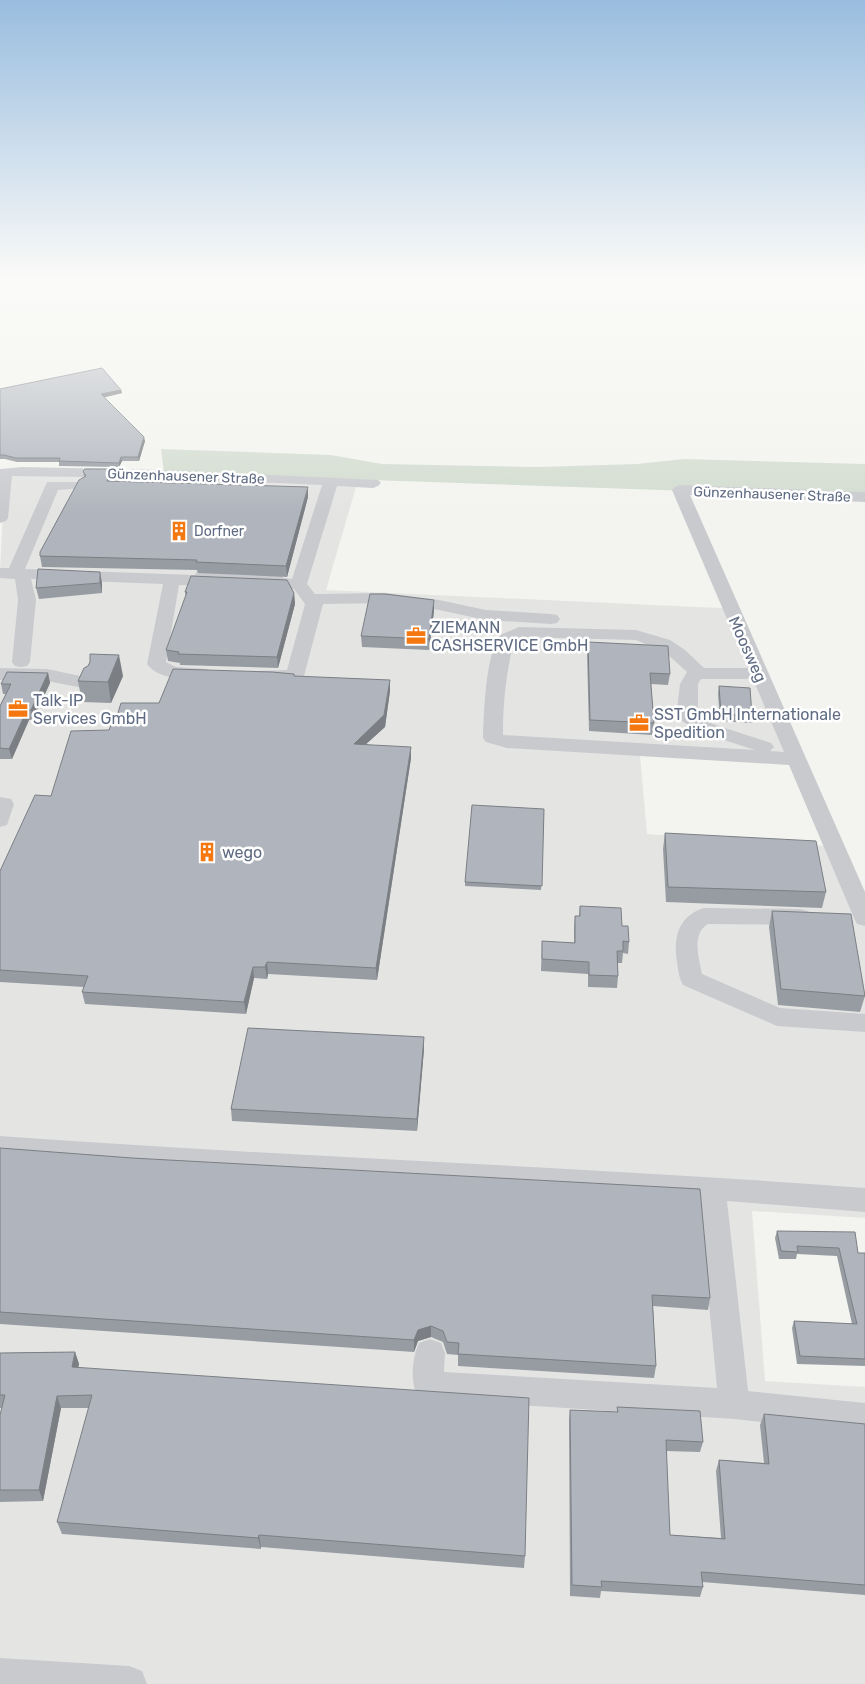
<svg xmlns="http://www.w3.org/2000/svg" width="865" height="1684" font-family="Rubik,sans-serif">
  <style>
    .built { fill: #e4e5e3 }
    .green { fill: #d2dcd0 }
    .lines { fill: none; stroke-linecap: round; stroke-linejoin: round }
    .minor { fill: #c8cace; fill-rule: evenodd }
    .wall { fill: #979ca3 }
    .shaded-wall { fill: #7b7f84 }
    .building { fill: #b0b5bd; stroke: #7b7f84 }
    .labels { text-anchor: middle; stroke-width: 5; stroke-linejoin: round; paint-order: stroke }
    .far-street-label { font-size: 14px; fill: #606c84; stroke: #fff }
    .far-poi-label { font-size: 14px; fill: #606c84; stroke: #fff; text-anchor: start }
    .poi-label { font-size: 16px; fill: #606c84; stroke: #fff; text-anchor: start }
    .street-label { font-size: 16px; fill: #606c84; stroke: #fff }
  </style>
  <rect width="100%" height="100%" fill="#f3f4ef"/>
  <path class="built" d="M 5,474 L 358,480 L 326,590 L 740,609 L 806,763 L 640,755 L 647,834 L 842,847 L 865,899 L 865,1218 L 752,1211 L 765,1381 L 865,1387 L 865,1684 L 0,1684 L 0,570 Z"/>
  <path class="green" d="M 161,449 L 331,455 L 382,464 L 538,467 L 637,464 L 684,459 L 865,464 L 865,497 L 164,473 Z"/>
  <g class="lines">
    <path class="minor" d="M 22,467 L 159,470 L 378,480 L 381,483 L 378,486 L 373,488 L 337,486 L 307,584 L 315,594 L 385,593 L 439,600 L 486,610 L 551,614 L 557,615 L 560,619 L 557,623 L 551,624 L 486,620 L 439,610 L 385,603 L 323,604 L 304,676 L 302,680 C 289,683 272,682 259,679 L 257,675 L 259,671 L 287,670 L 305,604 L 294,589 L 254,586 L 252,582 L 225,581 L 223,585 L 217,586 L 179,585 L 166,662 L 176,667 L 207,669 L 210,673 L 207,677 C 191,681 158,680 147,664 L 163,584 L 31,579 L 36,600 L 30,662 L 27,666 L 21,667 L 15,666 L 12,662 L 18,600 L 15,579 L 0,578 L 0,568 L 9,568 L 47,482 L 83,482 L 86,485 L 83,488 L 58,490 L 25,569 L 195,575 L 197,571 L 203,570 L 275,573 L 281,574 L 283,578 L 292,579 L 322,485 L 159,478 L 12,476 L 8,518 L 6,521 L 0,523 L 0,469 Z
      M 680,485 L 865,492 L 865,502 L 690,495 L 865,892 L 865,926 L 857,924 L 854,918 L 789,765 L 507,748 L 486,742 L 483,738 C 484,712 485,657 500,635 L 519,627 L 636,630 L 670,640 L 685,650 L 704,668 L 748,668 L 672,490 L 675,487 ZM 522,637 L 636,640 L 665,652 L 687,672 L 680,684 L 677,710 L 682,721 L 699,732 L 755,750 L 503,735 C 503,703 506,672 514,642 ZM 701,679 L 753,679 L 784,752 L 770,751 L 774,747 L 771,743 L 713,724 L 698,714 L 698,684 Z
      M 0,668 L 47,669 L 90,678 L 92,682 L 90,686 L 83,688 L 47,681 L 0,680 Z
      M 0,797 L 11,799 L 14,804 L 7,825 L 0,827 Z
      M 704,908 L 800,909 L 808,911 L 811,917 L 808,923 L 800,925 L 708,924 C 691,934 699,958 702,974 L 780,1008 L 865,1014 L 865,1032 L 777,1026 L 683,985 C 679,978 678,970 677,962 C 673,938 678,916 704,908 Z
      M 0,1136 C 288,1157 577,1166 865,1188 L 865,1212 L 727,1201 L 748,1391 L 865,1403 L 865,1433 L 734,1419 L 428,1399 L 417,1395 C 410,1380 412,1359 419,1343 L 430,1339 L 441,1343 L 445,1353 L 444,1372 L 717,1388 L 699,1199 L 135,1168 L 0,1158 Z
      M 0,1658 L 129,1666 L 142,1671 L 147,1684 L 0,1684 Z"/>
  </g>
  <path class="wall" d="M 0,389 L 121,390 L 122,393 L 104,397 L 145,441 L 139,461 L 122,461 L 119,467 L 59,466 L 59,462 L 17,462 L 5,459 L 0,459 Z
    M 112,469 L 114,479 L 113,481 L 308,497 L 287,577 L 198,573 L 197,570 L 42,567 L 40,556 L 84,477 L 83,471 Z
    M 102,583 L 102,593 L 39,599 L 36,588 Z
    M 185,592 L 294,593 L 295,604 L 278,668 L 180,665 L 180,663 L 168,661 L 166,650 L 186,597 Z
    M 434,600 L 434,611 L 429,650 L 362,647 L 361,636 Z
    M 588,642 L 670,674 L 668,685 L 651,684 L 654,723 L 652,735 L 589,731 L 587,654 Z
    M 48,673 L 50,683 L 33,720 L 29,720 L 12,759 L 0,759 L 0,706 L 6,694 L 3,694 L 1,684 Z
    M 294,674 L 294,677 L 390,691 L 385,727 L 366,744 L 411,758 L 377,980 L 268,974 L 267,979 L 254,978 L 246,1014 L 85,1004 L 82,992 L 84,987 L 0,982 L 0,871 L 51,796 L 109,730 L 114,725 L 159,703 Z
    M 123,676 L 111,703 L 82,702 L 78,681 Z
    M 719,686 L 752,716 L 751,723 L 720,721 L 718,694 Z
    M 544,809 L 541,890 L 465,886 L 465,882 Z
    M 665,833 L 826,892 L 822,908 L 666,902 L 663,849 Z
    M 580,906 L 622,926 L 629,942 L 628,954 L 623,953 L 622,963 L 618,963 L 618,976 L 617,988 L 588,987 L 588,974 L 541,971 L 542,941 L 574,943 L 574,928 L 575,916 L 579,916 Z
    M 772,911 L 865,996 L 860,1012 L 778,1005 L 769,927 Z
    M 424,1049 L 417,1131 L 232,1121 L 231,1109 Z
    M 0,1148 L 710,1298 L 708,1310 L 653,1306 L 656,1366 L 654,1378 L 458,1366 L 458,1355 L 447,1354 L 443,1342 L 431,1337 L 418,1341 L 414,1352 L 0,1324 Z
    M 777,1231 L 858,1253 L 865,1253 L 865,1366 L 797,1364 L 792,1328 L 794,1321 L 852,1324 L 837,1256 L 797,1254 L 796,1259 L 779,1259 L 775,1238 Z
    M 75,1352 L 79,1364 L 78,1367 L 525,1556 L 524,1568 L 261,1547 L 261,1549 L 62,1534 L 57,1522 L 89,1408 L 61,1408 L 43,1501 L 0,1502 L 0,1415 L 2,1408 L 0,1408 L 0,1353 Z
    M 617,1407 L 703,1442 L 700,1452 L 666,1451 L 670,1535 L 721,1538 L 716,1471 L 719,1460 L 764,1463 L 760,1425 L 764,1414 L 865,1424 L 865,1595 L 702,1582 L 703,1587 L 700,1597 L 601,1591 L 600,1598 L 570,1596 L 569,1421 L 570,1410 L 617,1412 Z"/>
  <path class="shaded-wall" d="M 121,390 L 122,393 L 102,398 L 101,394 Z
    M 144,437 L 145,441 L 139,461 L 138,457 Z
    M 121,457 L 122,461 L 119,467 L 119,463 Z
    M 112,469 L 114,479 L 109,491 L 107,481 Z
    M 308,487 L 308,497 L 287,577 L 286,566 Z
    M 100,572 L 102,583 L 102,593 L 100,583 Z
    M 294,593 L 295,604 L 278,668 L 277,657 Z
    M 434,600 L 434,611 L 429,650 L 429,639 Z
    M 119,655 L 123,676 L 111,703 L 108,682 Z
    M 48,673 L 50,683 L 33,720 L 31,710 Z
    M 390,680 L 390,691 L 385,727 L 354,755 L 354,744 Z
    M 27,710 L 29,720 L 12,759 L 9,749 Z
    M 411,747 L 411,758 L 377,980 L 376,968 Z
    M 267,962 L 268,974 L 267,979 L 265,967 Z
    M 253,967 L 254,978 L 246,1014 L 244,1002 Z
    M 424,1037 L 424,1049 L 417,1131 L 417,1119 Z
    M 431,1326 L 431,1337 L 418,1341 L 414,1352 L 414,1340 L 418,1330 Z
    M 75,1352 L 79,1364 L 76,1379 L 72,1367 Z
    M 57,1396 L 61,1408 L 43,1501 L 39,1490 Z
    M 259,1535 L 261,1547 L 261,1549 L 258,1538 Z"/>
  <path class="building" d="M 102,368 L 121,390 L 101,394 L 144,437 L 138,457 L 121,457 L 119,463 L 59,461 L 60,458 L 16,458 L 4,455 L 0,455 L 0,389 Z
    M 85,469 L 112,469 L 107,481 L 308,487 L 286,566 L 196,562 L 197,560 L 40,556 L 40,552 L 79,480 L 86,476 L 83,471 Z
    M 38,569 L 100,572 L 100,583 L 36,588 Z
    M 191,576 L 287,580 L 294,593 L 277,657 L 178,654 L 179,652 L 166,650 L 187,592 L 185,592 Z
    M 370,594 L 385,594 L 434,600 L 429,639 L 361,636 Z
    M 588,642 L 668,646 L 670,674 L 650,673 L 654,723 L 590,720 Z
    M 90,654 L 119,655 L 108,682 L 78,681 L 84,668 L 88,666 L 90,662 Z
    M 173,669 L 272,672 L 294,674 L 294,676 L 390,680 L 384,715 L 354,744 L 411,747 L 376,968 L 267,962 L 265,967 L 253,967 L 244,1002 L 82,992 L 88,976 L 0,970 L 0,871 L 35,795 L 51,796 L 71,731 L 109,730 L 111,725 L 114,725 L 121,703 L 159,703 Z
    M 7,672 L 48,673 L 31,710 L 27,710 L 9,749 L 0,748 L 0,706 L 11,684 L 1,684 Z
    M 719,686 L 750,688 L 752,716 L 721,714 Z
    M 472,805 L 544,809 L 542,886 L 465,882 Z
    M 665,833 L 816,841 L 826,892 L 668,887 Z
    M 580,906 L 621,908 L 622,926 L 628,926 L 629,942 L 623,941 L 623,951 L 617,951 L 618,976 L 589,975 L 589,962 L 542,959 L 542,941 L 575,943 L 575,916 L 580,916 Z
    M 772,911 L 851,914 L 865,996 L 781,989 Z
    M 248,1028 L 424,1037 L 417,1119 L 231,1109 Z
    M 0,1148 L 132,1158 L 700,1189 L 710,1298 L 652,1295 L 656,1366 L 458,1354 L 459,1343 L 447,1342 L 443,1331 L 431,1326 L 418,1330 L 414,1340 L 0,1312 Z
    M 777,1231 L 855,1232 L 858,1253 L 865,1253 L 865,1359 L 800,1356 L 794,1321 L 857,1324 L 839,1248 L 797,1246 L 798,1252 L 781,1251 Z
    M 75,1352 L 72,1367 L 529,1398 L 525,1556 L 259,1535 L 258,1538 L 57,1522 L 92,1395 L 57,1396 L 39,1490 L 0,1490 L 0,1415 L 5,1395 L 0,1395 L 0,1353 Z
    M 617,1407 L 700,1411 L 703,1442 L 666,1440 L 670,1535 L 725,1539 L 719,1460 L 769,1464 L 764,1414 L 865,1424 L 865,1585 L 701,1572 L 703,1587 L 601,1581 L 602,1587 L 572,1585 L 570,1410 L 618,1412 Z"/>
  <linearGradient id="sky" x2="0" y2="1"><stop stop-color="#99bddf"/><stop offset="0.54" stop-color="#fafaf8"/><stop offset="1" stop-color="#fafaf8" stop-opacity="0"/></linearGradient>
  <rect width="865" height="512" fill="url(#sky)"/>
  <defs>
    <symbol id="building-bare" viewBox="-9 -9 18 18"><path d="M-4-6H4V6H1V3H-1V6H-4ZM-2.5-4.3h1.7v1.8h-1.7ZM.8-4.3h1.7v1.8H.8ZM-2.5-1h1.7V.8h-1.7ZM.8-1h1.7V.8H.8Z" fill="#f47710" stroke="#fff" stroke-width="2.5" paint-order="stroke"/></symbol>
    <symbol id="office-bare" viewBox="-9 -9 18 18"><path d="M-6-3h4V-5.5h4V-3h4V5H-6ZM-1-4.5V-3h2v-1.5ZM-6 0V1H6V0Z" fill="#f47710" stroke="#fff" stroke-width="2.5" paint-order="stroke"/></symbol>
  </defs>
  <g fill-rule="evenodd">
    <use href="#building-bare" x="165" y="517" width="28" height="28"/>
    <use href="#office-bare" x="402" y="622" width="28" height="28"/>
    <use href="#office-bare" x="4" y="695" width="28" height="28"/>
    <use href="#office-bare" x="625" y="709" width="28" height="28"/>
    <use href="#building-bare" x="193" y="838" width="28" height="28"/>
  </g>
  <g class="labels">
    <g class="far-street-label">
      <text transform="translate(186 476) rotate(2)" y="5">Günzenhausener Straße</text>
      <text transform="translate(772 494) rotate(2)" y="5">Günzenhausener Straße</text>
    </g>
    <g class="far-poi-label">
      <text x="194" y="536">Dorfner</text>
    </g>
    <g class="poi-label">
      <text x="431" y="633">ZIEMANN<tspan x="431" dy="18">CASHSERVICE GmbH</tspan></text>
      <text x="33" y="706">Talk-IP<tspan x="33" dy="18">Services GmbH</tspan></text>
      <text x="654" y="720">SST GmbH Internationale<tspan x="654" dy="18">Spedition</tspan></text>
      <text x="222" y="858">wego</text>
    </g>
    <g class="street-label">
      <text transform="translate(748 649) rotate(66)" y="6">Moosweg</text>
    </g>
  </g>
</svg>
